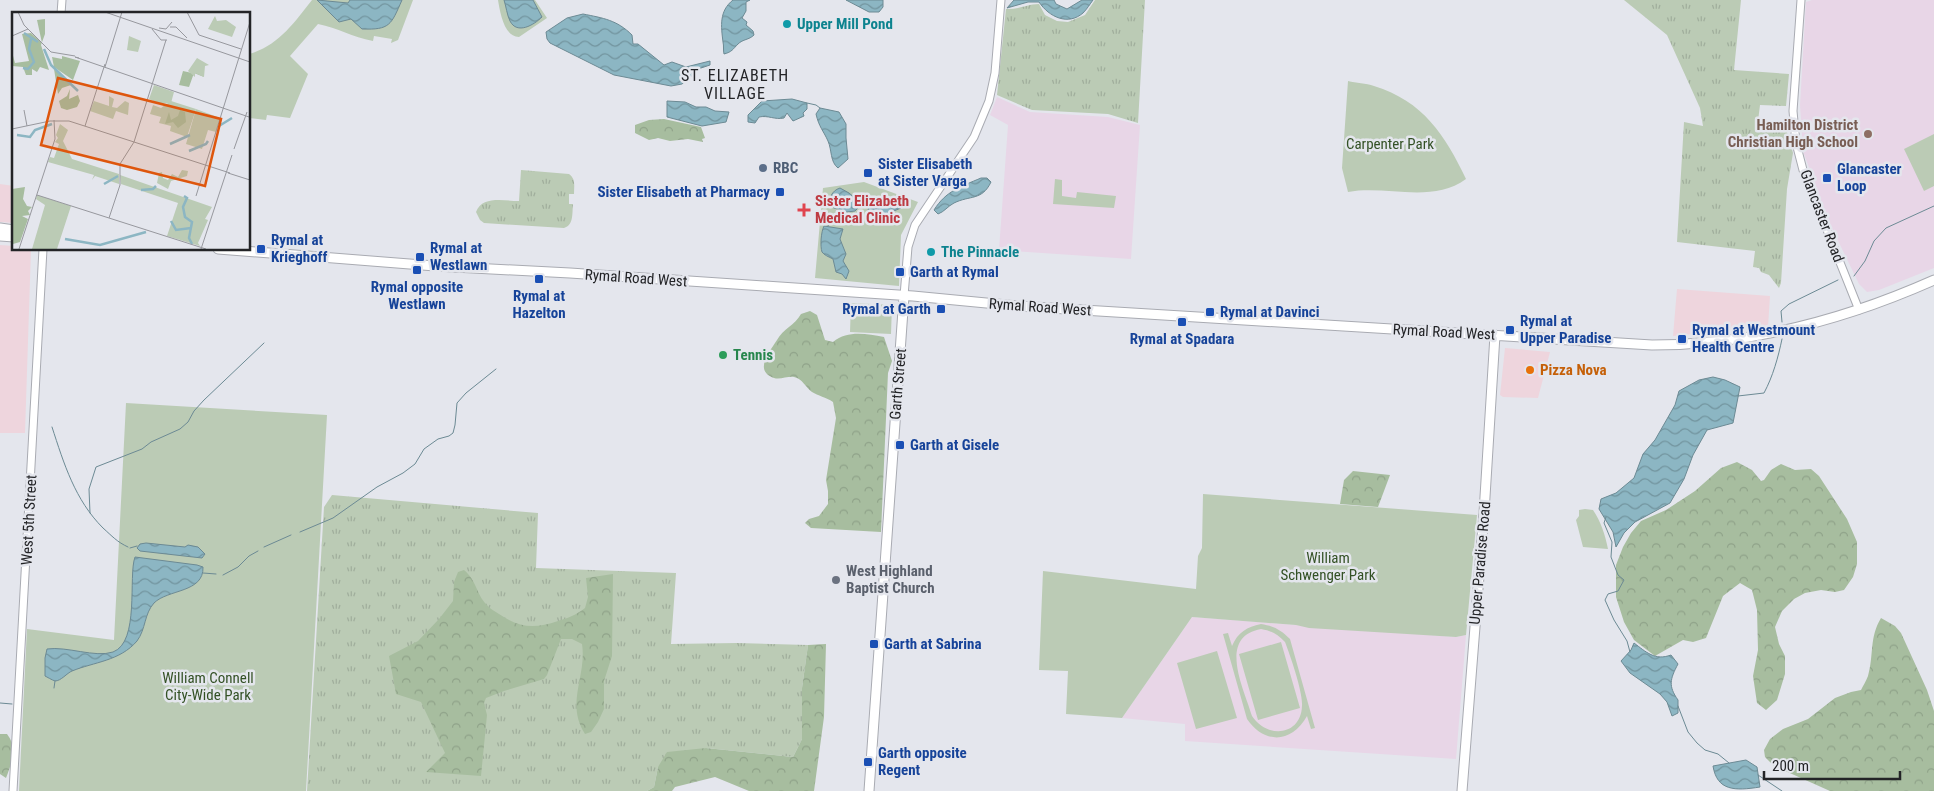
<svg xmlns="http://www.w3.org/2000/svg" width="1934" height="791" font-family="'Roboto Condensed',sans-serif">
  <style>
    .commercial { fill: #eed5dd }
    .education { fill: #e8d6e7 }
    .grass { fill: url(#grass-tufts) }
    .forest { fill: url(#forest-crowns) }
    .park { fill: #bbcbb5; fill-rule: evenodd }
    .water { fill: url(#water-waves); stroke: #6c8a94 }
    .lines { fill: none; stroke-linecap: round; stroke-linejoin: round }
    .stream { stroke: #6c8a94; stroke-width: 1 }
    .minor-casing { stroke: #a9abb2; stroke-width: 9 }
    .major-casing { stroke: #a9abb2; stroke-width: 11 }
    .minor { stroke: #fff; stroke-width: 7 }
    .major { stroke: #fff; stroke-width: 9 }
    .culture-dot { fill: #0f9aa8; stroke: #e4e6ed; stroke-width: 2 }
    .education-dot { fill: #8d6e63; stroke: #e4e6ed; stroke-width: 2 }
    .service-dot { fill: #5c6f8a; stroke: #e4e6ed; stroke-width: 2 }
    .transit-dot { fill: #1a4fb4; stroke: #e4e6ed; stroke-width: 2 }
    .health-dot { fill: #e0444e; stroke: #e4e6ed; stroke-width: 2 }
    .leisure-dot { fill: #2e9e5b; stroke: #e4e6ed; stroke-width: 2 }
    .food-dot { fill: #e8710a; stroke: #e4e6ed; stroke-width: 2 }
    .worship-dot { fill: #6b7280; stroke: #e4e6ed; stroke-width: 2 }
    .labels { text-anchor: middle; stroke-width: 5; stroke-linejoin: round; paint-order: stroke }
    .culture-label { font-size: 15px; font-weight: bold; fill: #0d838f; stroke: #e4e6ed; text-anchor: start }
    .education-label { font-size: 15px; font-weight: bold; fill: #785e54; stroke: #e4e6ed; text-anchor: end }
    .park-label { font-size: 15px; fill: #335125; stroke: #e4e6ed }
    .transit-label { font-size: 15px; font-weight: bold; fill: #164399; stroke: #e4e6ed; text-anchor: start }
    .service-label { font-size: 15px; font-weight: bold; fill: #4e5e75; stroke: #e4e6ed; text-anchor: start }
    .health-label { font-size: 15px; font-weight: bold; fill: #be3a42; stroke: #e4e6ed; text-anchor: start }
    .street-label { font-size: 15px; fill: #232427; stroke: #e4e6ed }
    .leisure-label { font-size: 15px; font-weight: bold; fill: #27864d; stroke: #e4e6ed; text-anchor: start }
    .food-label { font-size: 15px; font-weight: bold; fill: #c56008; stroke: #e4e6ed; text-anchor: start }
    .worship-label { font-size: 15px; font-weight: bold; fill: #5b616d; stroke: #e4e6ed; text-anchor: start }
    .neighbourhood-label { font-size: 16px; letter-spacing: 1px; fill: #232427; stroke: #e4e6ed }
    .inset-river { fill: none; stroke: #8cb6c3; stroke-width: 2.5 }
    .inset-road { fill: none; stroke: #97989e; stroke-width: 1 }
    .view { fill: #de560d; fill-opacity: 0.15; stroke: #de560d; stroke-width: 2.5 }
    .inset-edge { fill: none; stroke: #232427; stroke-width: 2.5 }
  </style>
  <defs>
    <pattern id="grass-tufts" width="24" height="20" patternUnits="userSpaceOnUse" patternTransform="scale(1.25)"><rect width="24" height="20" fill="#bbcbb5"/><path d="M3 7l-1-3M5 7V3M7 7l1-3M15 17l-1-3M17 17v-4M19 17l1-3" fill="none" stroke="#a0ae9c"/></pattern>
    <pattern id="forest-crowns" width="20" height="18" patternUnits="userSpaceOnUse" patternTransform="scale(1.25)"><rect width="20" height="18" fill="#a7bd9f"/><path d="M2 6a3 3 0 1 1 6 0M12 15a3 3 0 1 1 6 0" fill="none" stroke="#8fa289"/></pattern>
    <pattern id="water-waves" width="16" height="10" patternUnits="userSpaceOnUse" patternTransform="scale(1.25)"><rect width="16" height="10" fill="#8cb6c3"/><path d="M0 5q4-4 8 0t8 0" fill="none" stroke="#72949e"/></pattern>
  </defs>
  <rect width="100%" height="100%" fill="#e4e6ed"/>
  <path class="commercial" d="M 0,184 L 14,186 L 14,223 L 0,222 Z
    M 0,245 L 14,246 L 14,249 L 31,249 L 25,433 L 0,433 Z
    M 1677,289 L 1770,296 L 1768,327 L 1673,336 Z
    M 1505,348 L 1550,352 L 1538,398 L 1503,397 L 1500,395 Z"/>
  <path class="education" d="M 1812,0 L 1934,0 L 1934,268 L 1879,290 L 1867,292 L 1859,284 L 1828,220 L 1803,151 L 1800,105 L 1806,2 Z
    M 997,97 L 1030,112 L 1108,117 L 1140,125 L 1131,259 L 999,250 L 1008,125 L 990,115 Z
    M 1192,617 L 1456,637 L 1466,635 L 1456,759 L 1185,741 L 1185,724 L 1122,718 Z"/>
  <path class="grass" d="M 1095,0 L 1145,0 L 1138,123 L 1108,114 L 1032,110 L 997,95 L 1006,9 C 1018,10 1027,4 1039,4 L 1045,15 L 1057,21 L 1068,22 L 1085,15 Z
    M 1624,0 L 1741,0 L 1734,70 L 1789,74 L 1786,106 L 1760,105 L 1757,129 L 1787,132 L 1793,153 L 1787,189 L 1781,283 L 1779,288 L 1769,275 L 1761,272 L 1759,268 L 1753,267 L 1755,251 L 1677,242 L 1684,122 L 1703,126 L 1700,108 L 1667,35 Z
    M 521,170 L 569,174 C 576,179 574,186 574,194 L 569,194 L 569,204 L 573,204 C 572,213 574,225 564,228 L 484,223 L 480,220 L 476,212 C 482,195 505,201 519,201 Z
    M 332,495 L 538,513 L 536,568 L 676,573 L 671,644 L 737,643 L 808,645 L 802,688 L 802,739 L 793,757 L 706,748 L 658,767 L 654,787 L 647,791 L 307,791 L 324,507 Z"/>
  <path class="forest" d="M 664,119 L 701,127 L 705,138 L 702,139 L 703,142 L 688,139 L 670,141 L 658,138 L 649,140 L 635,133 L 635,125 L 649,120 Z
    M 810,311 L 817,315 L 825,340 L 833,342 C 848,330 866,334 884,337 L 892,361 L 888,373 L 881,532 L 811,528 L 805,523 L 809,519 L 819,516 L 828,504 L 828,491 L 826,480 L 836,418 L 833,402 C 826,397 818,396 812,392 C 805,387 803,379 794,377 C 788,376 780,380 774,378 C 753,371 770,351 777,340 C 783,329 795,325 801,314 Z
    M 1737,462 L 1752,470 L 1761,481 L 1764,480 L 1771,470 L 1781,464 L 1795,470 L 1811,469 L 1819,476 L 1847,519 L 1857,542 L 1857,564 L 1853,577 L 1844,590 L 1835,592 L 1821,590 L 1805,593 L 1794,599 L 1782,611 L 1775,627 L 1779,644 L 1785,656 L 1785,674 L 1777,700 L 1766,710 L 1757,703 L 1753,676 L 1758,650 L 1757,610 L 1752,590 L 1740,583 L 1723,596 L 1706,638 L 1693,642 L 1683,640 L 1655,656 L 1634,640 L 1624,622 L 1616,597 L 1616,565 L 1623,547 L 1631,533 L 1641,521 L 1666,510 L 1695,491 L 1721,468 Z
    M 1353,471 L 1390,475 L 1378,507 L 1340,504 L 1344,480 Z
    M 464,570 C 477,581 476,594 487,605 C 490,609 495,611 499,614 C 520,628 534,629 558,621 C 568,618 576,615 585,608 L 588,597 L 586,578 L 613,574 L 612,656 L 604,681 L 604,709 L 598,722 L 591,732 L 585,734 C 565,703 587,676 582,644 L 572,639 L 561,639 L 547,675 L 544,679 L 504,691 L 486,698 L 484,703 L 487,715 L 481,776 L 426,772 L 445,753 L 421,702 L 396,694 L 389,656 L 418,641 L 439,619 L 453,601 L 454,582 L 458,572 Z
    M 1881,618 L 1895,626 L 1901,633 L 1927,690 L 1934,711 L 1934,791 L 1830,791 L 1774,766 L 1765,757 L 1764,750 L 1770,739 L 1783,729 L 1808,719 L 1835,698 L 1851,692 L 1861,690 C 1863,686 1866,681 1868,676 C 1874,655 1869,638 1881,618 Z
    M 826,644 L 824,717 L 814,791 L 749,791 L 715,777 L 675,787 L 672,791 L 647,791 L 654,787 L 658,767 L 667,752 L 706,748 L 793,757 L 802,739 L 802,688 L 808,645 Z
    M 0,734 L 7,734 C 18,748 12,762 6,778 L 0,774 Z"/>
  <path class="park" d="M 312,0 L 413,0 L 398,40 L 391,43 L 392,39 L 374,36 L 373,41 C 352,37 338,28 318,24 L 290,56 L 308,74 L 290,118 L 267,115 L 266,120 L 249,118 L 249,54 C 278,46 294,23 312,0 Z
    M 498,0 L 535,0 L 547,18 L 519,37 C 504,37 500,12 498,0 Z
    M 1348,81 C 1356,83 1366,83 1374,86 C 1423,101 1445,135 1466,179 C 1432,204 1387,185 1348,192 L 1342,168 Z
    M 1934,134 L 1934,186 L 1924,191 L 1904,149 Z
    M 1055,179 L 1062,180 L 1062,196 L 1076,198 L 1077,192 L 1116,196 L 1114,208 L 1053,204 Z
    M 864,182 L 918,202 L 901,235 L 899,286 L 815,278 L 823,188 Z
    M 851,303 L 892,305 L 891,334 L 850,332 Z
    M 126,403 L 327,415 L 306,791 L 19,791 L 27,629 L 114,640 Z
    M 1203,494 L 1477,515 L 1466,635 L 1456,637 L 1309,628 L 1296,625 L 1192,617 L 1122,718 L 1066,714 L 1068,671 L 1039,670 L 1043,571 L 1196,589 L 1198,556 L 1202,548 Z
    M 1585,509 L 1593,510 C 1601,522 1605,534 1608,549 L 1583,547 L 1576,520 L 1579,516 L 1579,510 Z
    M 1261,624 C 1274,626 1281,630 1290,639 L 1315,728 L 1311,729 L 1307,716 C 1292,743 1265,745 1247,719 L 1223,634 L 1228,633 L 1232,646 C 1238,632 1247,627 1261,624 ZM 1261,629 C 1272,631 1277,634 1285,642 C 1290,655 1303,692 1302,706 C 1301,736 1267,739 1252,716 C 1244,689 1217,637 1261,629 Z
    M 1281,642 L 1300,708 L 1258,720 L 1239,654 Z
    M 1217,651 L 1237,718 L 1196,729 L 1177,663 Z"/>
  <path class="water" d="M 317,0 L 348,3 L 350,0 L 402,0 C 391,25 390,30 362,29 L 351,19 L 339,22 Z
    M 504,0 L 533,0 L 542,17 C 534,25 517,35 510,21 C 507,15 506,6 504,0 Z
    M 733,0 L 750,0 L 746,2 L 746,11 L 742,18 L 747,22 L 746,25 L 753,31 L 754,35 C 749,40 743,39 738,44 C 733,49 732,52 724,54 C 723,50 724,46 723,42 C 721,26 719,11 733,0 Z
    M 846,0 L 883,0 L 883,7 L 879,12 L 869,12 Z
    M 1014,0 L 1054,0 L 1056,4 L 1067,9 L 1082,0 L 1093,0 C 1090,4 1087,9 1083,13 C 1068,26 1049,17 1039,2 L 1028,2 L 1007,8 Z
    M 583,14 C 603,18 617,20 632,35 L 633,44 L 638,44 L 664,65 L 672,62 L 686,67 L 710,61 L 710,65 L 701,68 L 682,84 L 671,86 L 614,75 L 550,43 L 547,39 L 546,32 L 567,18 Z
    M 792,99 L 807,103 L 807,109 L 803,113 L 804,116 L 793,121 L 787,113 L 784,118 C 775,120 768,115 759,117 L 755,123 L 748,122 L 748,115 L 762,101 Z
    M 667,101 L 685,102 L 696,107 L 706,107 L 715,111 L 729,112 L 726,122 L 702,126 L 667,117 Z
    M 820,108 L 839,112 L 846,124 L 846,138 L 848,159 L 838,168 C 830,162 832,150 828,141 C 823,130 819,127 816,114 Z
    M 981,178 L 987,178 L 991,182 C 982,201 970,195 954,203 C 948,206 944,212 938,214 L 934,210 C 946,191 960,187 981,178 Z
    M 840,188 L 849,193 L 862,204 L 855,211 L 847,212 L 828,206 C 830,198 831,191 840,188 Z
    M 876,198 L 891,200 L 901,208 L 889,213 L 874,215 L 868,211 L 870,200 Z
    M 824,226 L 843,229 L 840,239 L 846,254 L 843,261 L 849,271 L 846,279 L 842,274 L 836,272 L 833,259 C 829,257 824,255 822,252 C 820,246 821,232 824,226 Z
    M 1713,377 L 1725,380 L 1740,387 L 1733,423 L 1707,430 L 1693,455 L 1684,479 L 1670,503 L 1635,522 L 1624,533 L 1616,547 L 1613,532 L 1599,509 L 1601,499 L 1616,493 L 1634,478 L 1643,454 L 1655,440 L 1675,405 L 1679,391 L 1699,380 Z
    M 146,543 L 185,547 L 188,545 L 198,547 L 205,554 L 202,558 L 140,551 L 137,548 L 140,544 Z
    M 135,557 L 197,565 L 203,567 C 204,593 168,589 154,603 C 144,614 146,629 137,641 C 120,661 94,662 72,671 C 67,673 61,681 55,681 C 52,680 47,677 45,676 L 45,658 L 47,649 C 67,646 95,658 113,652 C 140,642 128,576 135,557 Z
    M 1634,643 C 1646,652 1655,661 1671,655 L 1678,664 C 1670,679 1668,686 1678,700 L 1678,713 L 1672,716 L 1667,702 L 1660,694 L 1630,673 L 1621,661 L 1631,650 Z
    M 1746,760 L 1757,767 L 1760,787 C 1735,791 1717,791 1713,766 Z"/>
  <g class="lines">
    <path class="stream" d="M 807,103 L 816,105 L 820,108
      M 862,204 L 868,206
      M 828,226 L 838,210
      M 1854,276 L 1865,261 L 1874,241 L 1886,228 L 1934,206
      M 1782,322 L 1781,311 L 1789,304 L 1838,280
      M 1738,396 L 1764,393 C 1773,376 1778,358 1782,339
      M 52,427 C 64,464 75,500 103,528 C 112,536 117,542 128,547
      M 90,513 L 89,489 L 96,467 L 142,449 L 151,442 L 180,429 L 188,422 L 194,411 L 204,400 L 264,343
      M 1606,517 L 1604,523 L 1612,542 L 1611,557 L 1618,575 L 1624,580 L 1618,591 L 1608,594 L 1605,600 L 1614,620 L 1627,641 L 1630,652
      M 300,532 L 333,518 L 377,487 L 403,473 L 415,464 L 424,449 L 438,439 L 449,436 L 453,433 L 455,425 L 457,403 L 466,393 L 496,369
      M 264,547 L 291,535
      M 130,548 L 137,546
      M 203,573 L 216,574
      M 223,575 L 238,567 L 249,556 L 258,551
      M 54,688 L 55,681
      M 0,703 L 12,704
      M 1678,706 L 1688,732 L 1697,743 L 1705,750 L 1718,754 L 1729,763
      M 1758,775 L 1782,791"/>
    <defs>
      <path id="minor" d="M 1801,0 L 1793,111 L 1796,143 L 1803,170 L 1859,310
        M 61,14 L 62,0
        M 904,296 L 908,247 L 915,225 L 974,137 L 989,101 L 995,73 L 1001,0
        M 13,791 L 43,249"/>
      <path id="major" d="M 0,228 L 14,230
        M 0,236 L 14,237
        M 218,249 L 435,266 L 570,273 L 913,296 L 1018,306 L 1652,345 C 1751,345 1844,320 1934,280
        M 869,791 L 904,296
        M 1462,791 L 1484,513 L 1495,335"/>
    </defs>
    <use href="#minor" class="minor-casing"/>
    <use href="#major" class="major-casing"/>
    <use href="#minor" class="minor"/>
    <use href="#major" class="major"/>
  </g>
  <g class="culture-dot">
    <circle cx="787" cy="24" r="5"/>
    <circle cx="931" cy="252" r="5"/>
  </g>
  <circle class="education-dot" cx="1868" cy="134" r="5"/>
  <circle class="service-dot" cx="763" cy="168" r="5"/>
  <g class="transit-dot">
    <rect x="863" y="168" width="10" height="10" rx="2.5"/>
    <rect x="1822" y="173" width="10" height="10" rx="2.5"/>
    <rect x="775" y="187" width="10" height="10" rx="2.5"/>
    <rect x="256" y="244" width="10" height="10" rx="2.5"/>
    <rect x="415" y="252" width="10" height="10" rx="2.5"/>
    <rect x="412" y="265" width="10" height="10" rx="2.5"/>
    <rect x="895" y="267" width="10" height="10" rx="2.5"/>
    <rect x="534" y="274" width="10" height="10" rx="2.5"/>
    <rect x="936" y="304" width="10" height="10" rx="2.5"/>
    <rect x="1205" y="307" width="10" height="10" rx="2.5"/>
    <rect x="1177" y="317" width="10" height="10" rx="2.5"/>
    <rect x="1505" y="325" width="10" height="10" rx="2.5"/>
    <rect x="1677" y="334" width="10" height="10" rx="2.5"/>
    <rect x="895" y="440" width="10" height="10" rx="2.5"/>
    <rect x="869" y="639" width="10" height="10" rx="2.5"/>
    <rect x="863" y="757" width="10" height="10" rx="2.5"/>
  </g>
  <path class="health-dot" d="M801.5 202.5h5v5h5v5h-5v5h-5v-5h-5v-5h5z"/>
  <circle class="leisure-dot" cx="723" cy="355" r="5"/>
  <circle class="food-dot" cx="1530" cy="370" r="5"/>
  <circle class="worship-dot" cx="836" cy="580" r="5"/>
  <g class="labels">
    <g class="culture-label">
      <text x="797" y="29">Upper Mill Pond</text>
      <text x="941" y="257">The Pinnacle</text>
    </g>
    <g class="education-label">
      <text x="1858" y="130">Hamilton District<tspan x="1858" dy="17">Christian High School</tspan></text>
    </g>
    <g class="park-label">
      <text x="1390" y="149">Carpenter Park</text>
      <text x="1328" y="563">William<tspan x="1328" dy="17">Schwenger Park</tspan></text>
      <text x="208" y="683">William Connell<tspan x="208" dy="17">City-Wide Park</tspan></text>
    </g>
    <g class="transit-label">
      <text x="878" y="169">Sister Elisabeth<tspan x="878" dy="17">at Sister Varga</tspan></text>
      <text x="1837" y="174">Glancaster<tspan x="1837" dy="17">Loop</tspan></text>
      <text x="770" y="197" text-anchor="end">Sister Elisabeth at Pharmacy</text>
      <text x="271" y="245">Rymal at<tspan x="271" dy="17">Krieghoff</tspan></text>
      <text x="430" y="253">Rymal at<tspan x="430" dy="17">Westlawn</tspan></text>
      <text x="910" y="277">Garth at Rymal</text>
      <text x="417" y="292" text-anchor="middle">Rymal opposite<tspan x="417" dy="17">Westlawn</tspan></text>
      <text x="539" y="301" text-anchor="middle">Rymal at<tspan x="539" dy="17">Hazelton</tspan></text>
      <text x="931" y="314" text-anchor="end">Rymal at Garth</text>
      <text x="1220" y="317">Rymal at Davinci</text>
      <text x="1520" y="326">Rymal at<tspan x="1520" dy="17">Upper Paradise</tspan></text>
      <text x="1692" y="335">Rymal at Westmount<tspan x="1692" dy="17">Health Centre</tspan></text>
      <text x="1182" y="344" text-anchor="middle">Rymal at Spadara</text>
      <text x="910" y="450">Garth at Gisele</text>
      <text x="884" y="649">Garth at Sabrina</text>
      <text x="878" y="758">Garth opposite<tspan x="878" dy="17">Regent</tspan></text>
    </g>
    <g class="service-label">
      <text x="773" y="173">RBC</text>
    </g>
    <g class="health-label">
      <text x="815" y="206">Sister Elizabeth<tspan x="815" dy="17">Medical Clinic</tspan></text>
    </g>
    <g class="street-label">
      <text transform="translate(1822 216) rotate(69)" y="5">Glancaster Road</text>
      <text transform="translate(636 278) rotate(4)" y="5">Rymal Road West</text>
      <text transform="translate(1040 307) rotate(4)" y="5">Rymal Road West</text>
      <text transform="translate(1444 332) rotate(3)" y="5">Rymal Road West</text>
      <text transform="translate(898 384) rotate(-85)" y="5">Garth Street</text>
      <text transform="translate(29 520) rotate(-87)" y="5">West 5th Street</text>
      <text transform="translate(1480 563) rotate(-85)" y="5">Upper Paradise Road</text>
    </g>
    <g class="leisure-label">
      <text x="733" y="360">Tennis</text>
    </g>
    <g class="food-label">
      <text x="1540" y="375">Pizza Nova</text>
    </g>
    <g class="worship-label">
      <text x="846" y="576">West Highland<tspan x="846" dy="17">Baptist Church</tspan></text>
    </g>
    <g class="neighbourhood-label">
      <text x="735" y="81">ST. ELIZABETH<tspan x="735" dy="18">VILLAGE</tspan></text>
    </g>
  </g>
  <g transform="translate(12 12)">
    <rect width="238" height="238" fill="#e4e6ed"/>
    <path d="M 159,89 L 184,97 L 175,125 L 158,119 L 159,114 L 147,111 L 149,105 L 138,102 L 141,93 L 149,96 ZM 48,112 L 56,118 L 51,129 L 60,147 L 107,162 L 107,172 L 83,164 L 80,168 L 82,163 L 36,150 L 38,145 L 42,146 L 47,132 L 43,130 L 46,126 L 44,123 ZM 108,163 L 200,195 L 193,207 L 196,208 L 186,231 L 188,234 L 155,224 L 166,191 L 109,172 ZM 25,183 L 59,194 L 45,237 L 20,237 L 33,193 L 24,187 Z" fill="#bbcbb5"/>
    <path d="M 33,7 L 33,22 L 29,33 L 37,58 L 28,55 L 25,60 L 20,57 L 20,63 L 14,63 L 11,55 L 0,54 L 0,40 L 3,51 L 17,49 L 10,22 L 19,21 L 30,31 L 25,8 ZM 50,44 L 68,49 L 61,68 L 42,55 L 40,45 L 50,47 ZM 42,57 L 59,73 L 50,76 L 46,82 ZM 186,57 L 192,65 L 182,61 L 177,75 L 167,73 L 171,59 L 180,61 ZM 58,77 L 57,87 L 66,83 L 68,89 L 65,95 L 55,98 L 49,96 L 47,89 L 55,84 ZM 168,98 L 173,100 L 174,110 L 166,116 L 161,110 L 153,112 L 157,100 L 159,108 L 166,104 ZM 13,175 L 11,187 L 15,194 L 20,195 L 16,199 L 18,203 L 10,204 L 16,207 L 8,230 L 1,232 L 0,177 Z" fill="#a7bd9f"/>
    <path d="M 203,4 L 205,9 L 214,8 L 224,15 L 220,25 L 196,17 ZM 117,24 L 129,29 L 126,40 L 115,38 ZM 185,46 L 197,53 L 193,54 L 192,65 L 183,61 L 183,65 L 176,59 ZM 142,73 L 162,80 L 159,91 L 148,92 L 137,87 ZM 97,84 L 102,87 L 100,95 L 105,96 L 113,89 L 117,91 L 116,103 L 104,99 L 101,107 L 78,99 L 82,89 L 97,94 ZM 184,97 L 208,106 L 204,120 L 196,118 L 190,137 L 174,132 ZM 170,158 L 176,159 L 175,164 L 159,169 L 156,177 L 145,171 L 147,161 L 150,160 L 151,166 L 156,168 L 160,162 L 166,165 Z" fill="#bbcbb5"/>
    <path class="inset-river" d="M 12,21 L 26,30M 32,37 L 39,53 L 66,79M 11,56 L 16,57 L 22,50 L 17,37 L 19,27M 207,114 L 220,106M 5,123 L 18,125 L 23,118 L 40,112M 158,132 L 178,123M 177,139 L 194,132 L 196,129M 92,172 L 106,164M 129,178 L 141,177 L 144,174M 172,184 L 175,186 L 171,195 L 173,205 L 180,210 L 177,226 L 180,232M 159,209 L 164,218 L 179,216M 53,227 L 88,233 L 134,220"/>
    <path class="inset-road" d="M 6,0 L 12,13 L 39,40 L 63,44M 93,0 L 238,50M 175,0 L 187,23 L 229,37M 158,15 L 164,15 L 175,26M 147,16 L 154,17 L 160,10M 140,17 L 149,28 L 155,28M 0,24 L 16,17M 67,46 L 63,45 L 237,105M 93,55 L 110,0M 12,98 L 15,114M 73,114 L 93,52M 0,117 L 38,109 L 57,109 L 218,161M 122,130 L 154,28M 222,137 L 235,100M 216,161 L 238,168M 25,183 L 194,237M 184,184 L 238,10M 97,206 L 108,173 L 108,152 L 122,130M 7,237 L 43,127 L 42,108M 189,237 L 220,143"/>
    <path class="view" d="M 46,66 L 209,107 L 193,174 L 29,133 Z"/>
    <rect width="238" height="238" class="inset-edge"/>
  </g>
  <path d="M1764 771v8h136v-8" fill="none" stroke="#232427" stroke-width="2.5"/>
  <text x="1772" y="771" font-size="15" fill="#232427" stroke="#e4e6ed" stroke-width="4" paint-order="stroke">200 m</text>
</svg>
